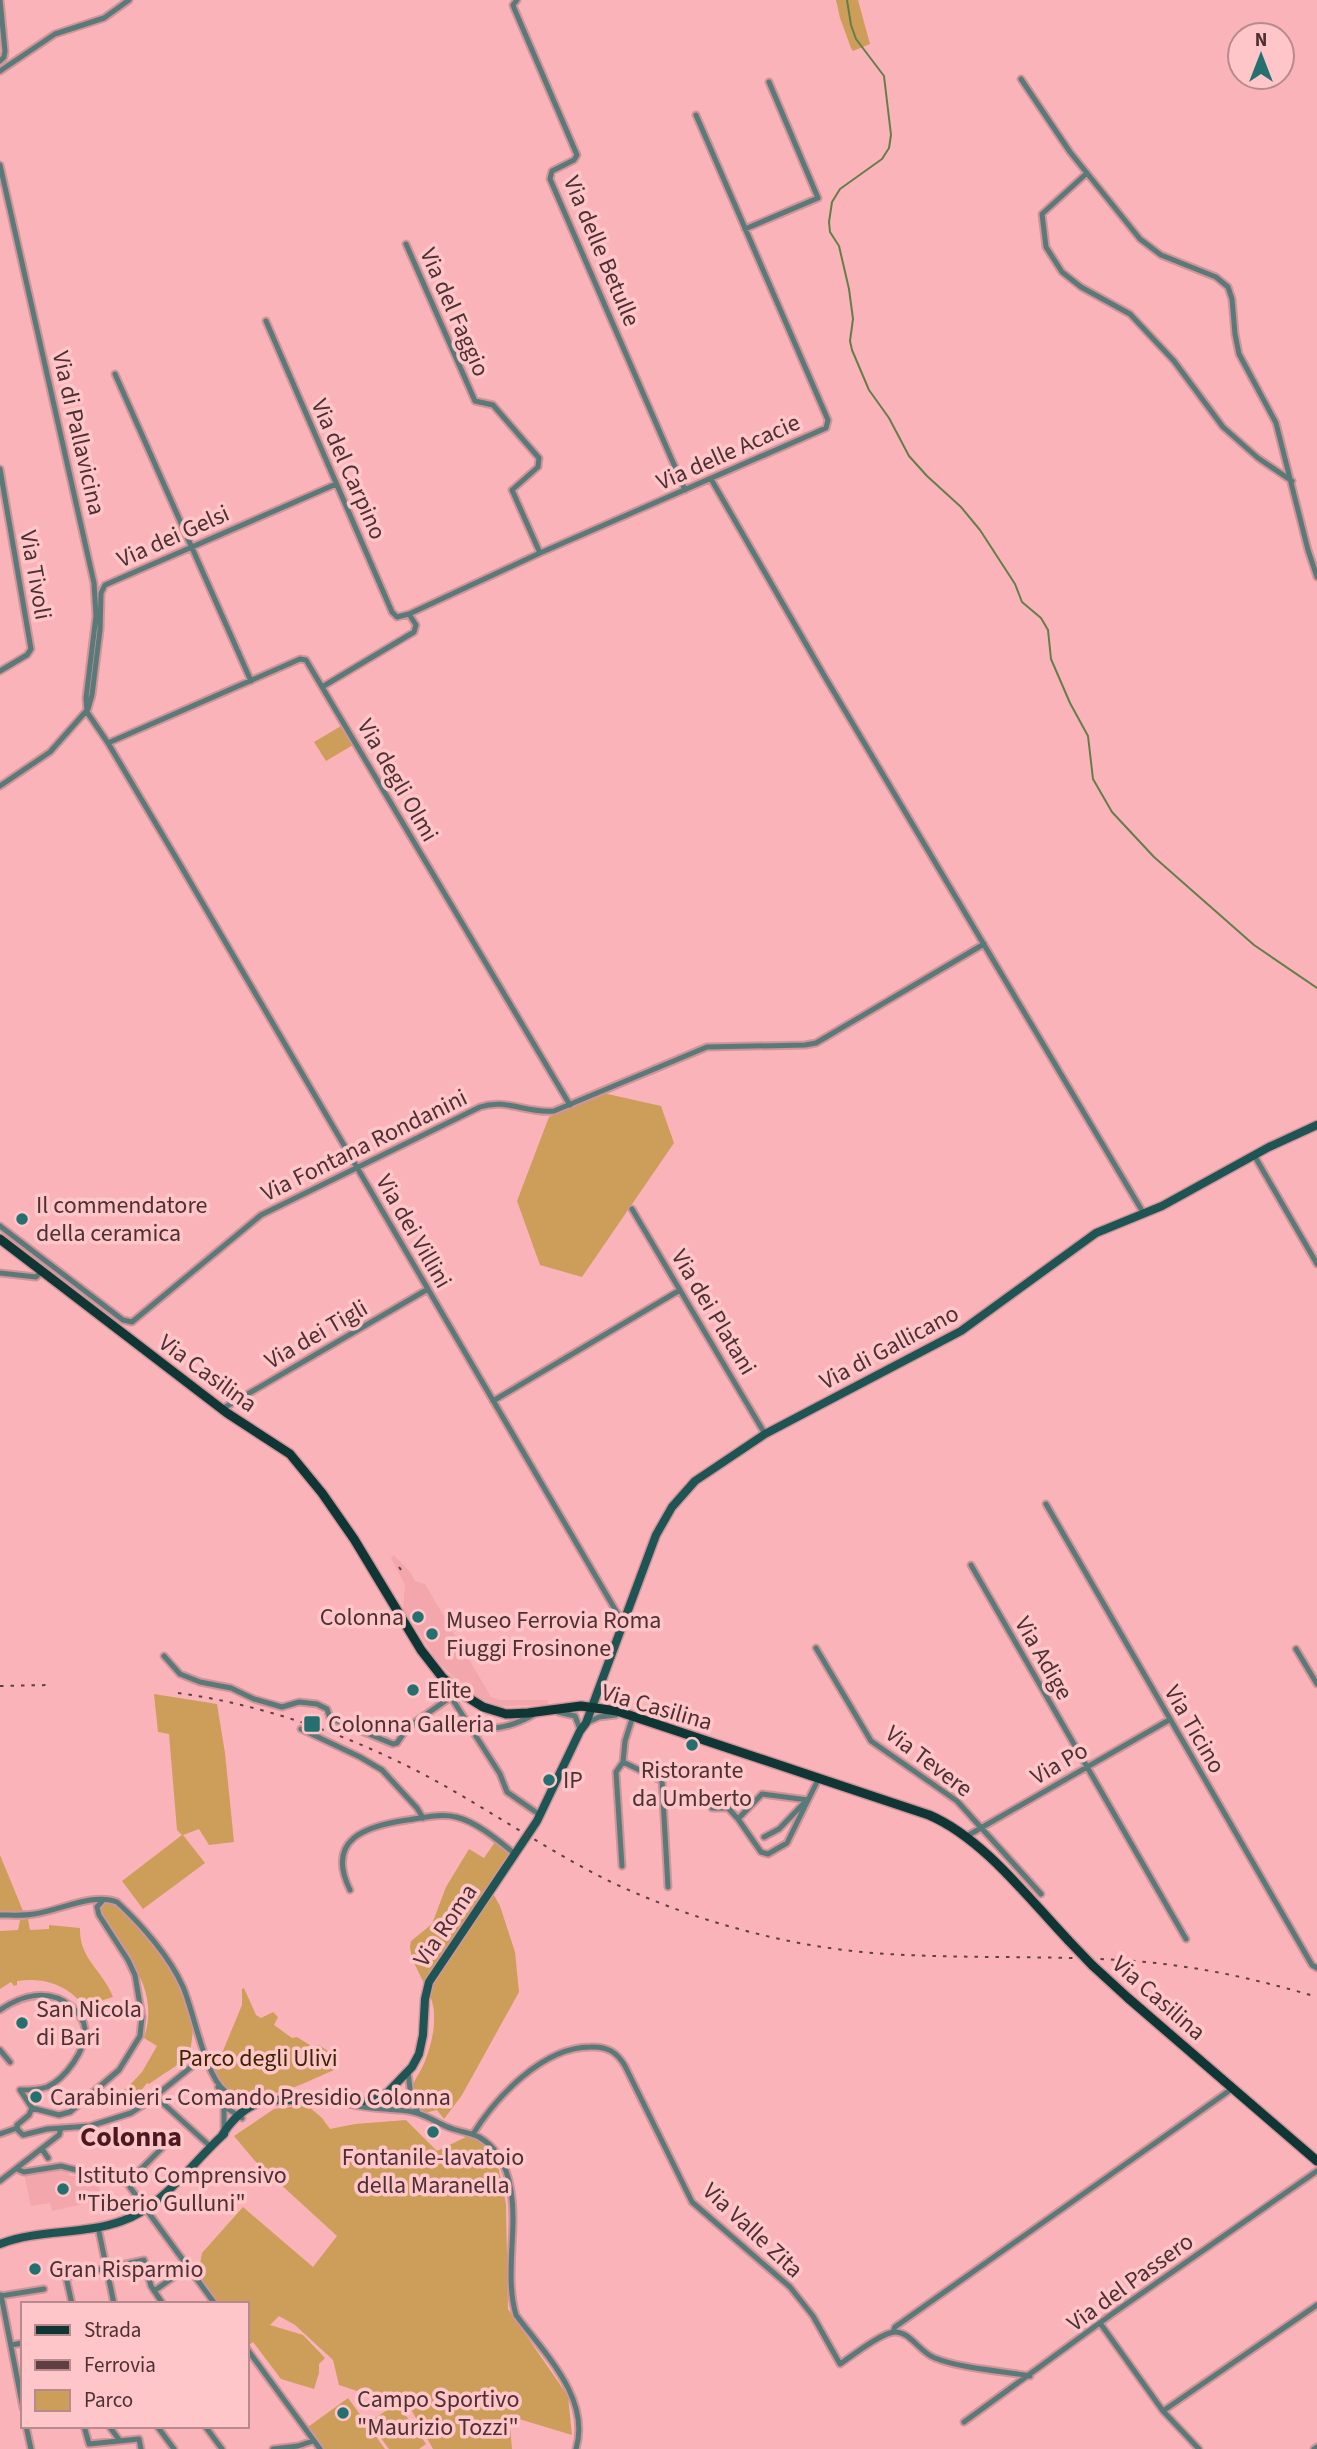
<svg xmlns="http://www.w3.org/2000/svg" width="1317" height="2449" font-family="'Source Sans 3',sans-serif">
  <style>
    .built { fill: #f3a6ac }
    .green { fill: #cd9d5a }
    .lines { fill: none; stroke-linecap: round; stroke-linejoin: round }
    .stream { stroke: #657e49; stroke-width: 2 }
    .street-casing { stroke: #d09499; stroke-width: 9 }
    .secondary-casing { stroke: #d09499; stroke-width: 11 }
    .primary-casing { stroke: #d09499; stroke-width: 12 }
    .street { stroke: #5a7a79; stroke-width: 5 }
    .secondary { stroke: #1e5453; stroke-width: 8 }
    .primary { stroke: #103535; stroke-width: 9 }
    .rail { stroke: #5f3f41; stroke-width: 2; stroke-dasharray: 3.5 7; stroke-linecap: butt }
    .primary-bridge-casing { stroke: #d09499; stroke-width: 12; stroke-linecap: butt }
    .primary-bridge { stroke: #103535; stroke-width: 9 }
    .poi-dot { fill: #25706f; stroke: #ffc6c9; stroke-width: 2.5 }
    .labels { text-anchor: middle; stroke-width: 7; stroke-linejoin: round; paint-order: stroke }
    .street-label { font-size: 24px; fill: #4c3032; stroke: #ffc6c9 }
    .poi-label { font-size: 24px; fill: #4c3032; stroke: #ffc6c9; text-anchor: start }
    .park-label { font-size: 24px; fill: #3b2501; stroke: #ffc6c9 }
    .quarter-label { font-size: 28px; font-weight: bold; fill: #4e1820; stroke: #ffc6c9 }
  </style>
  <rect width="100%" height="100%" fill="#fab4b9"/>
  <path class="built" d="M 394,1555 L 411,1573 L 415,1581 L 425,1584 L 491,1697 L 500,1700 L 548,1700 L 548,1705 L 501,1706 L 481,1699 L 463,1686 L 437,1661 L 403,1609 L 405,1585 L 391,1558 Z
    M 61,2168 L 67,2169 L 70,2176 L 95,2176 L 98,2178 L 101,2200 L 52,2211 L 50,2203 L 31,2206 L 24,2174 Z"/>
  <path class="green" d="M 836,0 L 858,0 L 870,44 L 853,51 L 851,48 L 840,18 Z
    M 341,726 L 353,745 L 326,761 L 314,742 Z
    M 603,1093 L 661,1106 L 674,1143 L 582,1277 L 540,1265 L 517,1201 L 549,1117 Z
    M 154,1694 L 217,1704 L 225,1753 L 234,1842 L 209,1845 L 199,1829 L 183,1835 L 205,1863 L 143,1909 L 122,1881 L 182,1835 L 177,1830 L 169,1734 L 158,1732 Z
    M 495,1842 L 511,1854 L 489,1886 L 500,1906 L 515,1952 L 519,1992 L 462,2095 L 444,2119 L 437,2110 L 424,2113 C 400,2090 416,2084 425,2061 C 431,2045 435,2030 434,2013 C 434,1992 412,1969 410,1947 L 411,1941 L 432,1924 L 446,1887 L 469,1849 L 484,1858 Z
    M 0,1855 L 23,1911 L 0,1911 Z
    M 106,1902 L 113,1903 L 121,1909 C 149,1942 199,1992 192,2039 C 191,2044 191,2051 188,2055 C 178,2067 162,2074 149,2084 L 147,2083 L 140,2092 L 115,2107 L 110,2100 L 128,2087 L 142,2072 L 157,2046 L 144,2038 C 161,1986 124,1955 101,1915 L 101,1906 Z
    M 28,1919 L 30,1930 L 49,1929 L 49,1925 L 80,1928 C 79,1959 102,1969 113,1997 L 84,2006 C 67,1984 42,1977 17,1981 L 17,1985 L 14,1986 L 11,1982 L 0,1989 L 0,1931 L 18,1930 L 20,1920 Z
    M 244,1988 L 256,2015 L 261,2018 L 273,2012 L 278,2017 L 274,2025 L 292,2038 L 297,2037 L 313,2047 L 319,2045 L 334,2055 L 331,2061 L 334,2070 C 301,2084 260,2108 224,2089 L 215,2070 L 242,2005 L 242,1989 Z
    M 307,2105 L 322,2118 L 330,2129 L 355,2124 L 406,2120 L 437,2151 L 468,2136 L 487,2145 L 497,2161 L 506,2204 L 508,2309 L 568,2396 L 572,2435 L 509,2416 L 512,2449 L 433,2449 L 411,2409 L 339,2385 L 333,2360 L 295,2325 L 279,2316 L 270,2325 L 303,2335 L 325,2358 L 319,2364 L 319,2373 L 314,2389 L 281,2379 L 253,2342 L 247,2347 L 247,2304 L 215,2304 L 197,2280 L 202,2253 L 243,2207 L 313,2267 L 337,2236 L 255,2161 L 234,2136 L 274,2109 Z
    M 348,2398 L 385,2449 L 324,2449 L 308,2427 Z
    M 399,2406 L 426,2444 L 419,2449 L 389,2449 L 369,2422 L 390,2408 Z"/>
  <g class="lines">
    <path class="stream" d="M 847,0 L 851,25 L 856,39 L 884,76 L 891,135 L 889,148 L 882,159 L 840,189 L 832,202 L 829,222 L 830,232 L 839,246 L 849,289 L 853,319 L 850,341 L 852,350 L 869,390 L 889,418 L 909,456 L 927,476 L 961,507 L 980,530 L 1015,584 L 1022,602 L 1041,618 L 1048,630 L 1051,659 L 1070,703 L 1088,736 L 1093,779 L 1112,812 L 1154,857 L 1254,945 L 1317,988"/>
    <defs>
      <path id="street" d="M 517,0 L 513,5 L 514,8 L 577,155 L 574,160 L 552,171 L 550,179 L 685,490
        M 0,61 L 4,57 L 5,51 L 0,0
        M 0,71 L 55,34 L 104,18 L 129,0
        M 1021,79 L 1070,152 L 1140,239 L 1161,255 L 1216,277 L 1228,287 L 1232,299 L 1235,334 L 1239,354 L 1276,423 L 1308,550 L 1317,577
        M 0,165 L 94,583 L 96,616 L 86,698 L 87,712
        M 1087,173 L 1042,214 L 1046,247 L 1062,272 L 1081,287 L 1130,314 L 1174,361 L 1223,427 L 1258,458 L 1292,481
        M 745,229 L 818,198 L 769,82
        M 406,244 L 475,401 L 493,405 L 539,458 L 538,467 L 512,490 L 540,553
        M 266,321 L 392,612 L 397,617 L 409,614 L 540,553 L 826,428 L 828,420 L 696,115
        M 115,374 L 251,681
        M 0,469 L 31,649 L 27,655 L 0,671
        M 711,479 L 825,677 L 1144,1214
        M 322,687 L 414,632 L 416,625 L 409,614
        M 87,712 L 108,743 L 178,861 L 623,1623
        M 108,743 L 300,659 L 306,660 L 570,1105
        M 0,786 L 50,752 L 88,709 L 92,695 L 100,630 L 101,593 L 105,585 L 336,484
        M 1254,1155 L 1317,1264
        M 632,1209 L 765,1434
        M 0,1226 L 123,1320 L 132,1322 L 261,1215 L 480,1107 C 506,1098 528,1114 554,1111 L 707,1047 L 805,1045 L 816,1043 L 984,944
        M 0,1273 L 36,1277 L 42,1271
        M 493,1401 L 680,1290
        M 222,1409 L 428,1289
        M 1046,1504 L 1312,1965 L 1317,1968
        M 971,1565 L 1186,1939
        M 816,1648 L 871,1741 L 957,1801 L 1041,1894
        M 1296,1649 L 1317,1684
        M 164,1656 L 180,1674 L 200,1682 L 231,1688 L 254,1699 L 282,1707 L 299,1702 L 317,1704 L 327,1709 L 330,1718 L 393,1744 L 397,1743 L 408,1727 L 451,1697
        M 444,1681 L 451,1697 L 500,1774 L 507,1792 L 540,1815
        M 558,1712 L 575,1716 L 580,1729
        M 469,1723 C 490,1734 513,1726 533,1715
        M 586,1723 L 599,1717 L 616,1715
        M 301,1729 L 360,1757 L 382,1770 L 417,1808 L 423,1818
        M 623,1762 L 662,1781 L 668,1887
        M 808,1800 L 787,1843 L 768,1854 L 761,1852 L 738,1819 L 762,1794 L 808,1800 L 819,1778
        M 712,1808 L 728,1808 L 738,1819
        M 967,1836 L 1169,1720
        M 764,1837 L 779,1829 L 805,1802
        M 622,1866 L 616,1772 L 623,1762 L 625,1741 L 633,1716
        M 350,1890 C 325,1839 366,1826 407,1820 C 423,1818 440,1813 456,1817 C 477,1822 499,1841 515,1854
        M 0,1915 C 11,1915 23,1916 34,1914 C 59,1911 93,1892 117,1902 C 141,1924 170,1957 183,1987 C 194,2012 205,2076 225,2091 C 236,2101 253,2098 266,2099
        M 0,2010 C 22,1995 48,1988 71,2006 C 78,2012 84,2019 85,2029 C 87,2049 65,2079 47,2087 C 38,2090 29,2090 20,2090
        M 0,2050 L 10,2062
        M 408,2072 L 411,2097 L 418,2113
        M 218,2087 L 228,2109 L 242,2118
        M 20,2090 L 32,2108
        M 155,2096 L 211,2147
        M 349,2104 C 370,2110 392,2108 413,2112 C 428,2115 439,2125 453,2129 C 462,2132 471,2133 479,2137 C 507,2153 513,2188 513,2218 C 513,2249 507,2285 516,2315 C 544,2353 591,2398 576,2449
        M 32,2108 L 59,2115 L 70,2112 L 119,2070 L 140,2036 L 142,2017 L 135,1975 L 128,1960 L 99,1915 L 97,1907 L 103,1900
        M 32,2108 L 29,2115 L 17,2125 L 18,2130 L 23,2135 L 47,2129 L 90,2126 L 131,2113 L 148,2102 L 206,2055
        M 224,2130 L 224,2105
        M 0,2134 L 17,2128
        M 473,2134 C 496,2097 543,2047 590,2047 C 607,2046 617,2052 625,2066 L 692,2202 L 790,2287 L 813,2316 L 840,2364 C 852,2356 882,2332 895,2332 C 911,2332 920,2353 935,2358 C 959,2368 1003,2371 1030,2376
        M 42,2149 L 48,2158
        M 17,2169 L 24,2172 L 61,2166 L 127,2183 L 215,2304
        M 0,2181 L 59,2135 L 61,2128
        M 127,2183 L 165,2145
        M 98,2227 L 114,2304
        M 154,2291 L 188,2267
        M 1,2295 L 23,2408
        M 0,2296 L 44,2289
        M 72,2304 L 66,2277 L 144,2260 L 151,2286 L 163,2304
        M 1100,2323 L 1163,2411 L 1199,2449
        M 893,2332 L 895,2327 L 1233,2088
        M 11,2345 L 23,2343
        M 247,2349 L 320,2449
        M 1163,2411 L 1317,2305
        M 964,2422 L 1112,2314 L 1317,2171
        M 26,2426 L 31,2449
        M 84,2426 L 89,2444 L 139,2439 L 141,2449
        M 109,2426 L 120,2441
        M 157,2426 L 174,2449
        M 205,2426 L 222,2449
        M 273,2449 L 298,2446 L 313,2441
        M 1314,2449 L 1317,2447"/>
      <path id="secondary" d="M 221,2137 C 233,2117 249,2102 273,2100 L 364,2101 L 387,2093 L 412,2067 L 419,2054 L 423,2035 L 425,1999 L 429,1982 L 537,1821 L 580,1731 L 586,1723 L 656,1535 L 672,1507 L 695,1481 L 765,1434 L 961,1331 L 1096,1233 L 1162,1206 L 1269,1147 L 1317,1125
        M 0,2244 C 39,2229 83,2235 122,2221 C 161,2208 193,2162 224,2134"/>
      <path id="primary" d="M 0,1239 L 227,1413 L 290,1454 L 322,1493 L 354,1539 L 421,1650 L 442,1677 L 459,1692 L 483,1707 L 506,1714 L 528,1713 L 581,1706 L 617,1711 L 929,1815 C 983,1838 1029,1899 1069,1941
        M 1092,1965 L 1128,1998 L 1317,2161"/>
    </defs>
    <use href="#street" class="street-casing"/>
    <use href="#secondary" class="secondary-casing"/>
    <use href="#primary" class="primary-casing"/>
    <use href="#street" class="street"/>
    <use href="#secondary" class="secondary"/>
    <use href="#primary" class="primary"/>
    <path class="rail" d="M 399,1567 L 404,1574
      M 0,1686 L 49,1685
      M 178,1693 C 264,1705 346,1734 423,1774 C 485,1807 542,1847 605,1879 C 644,1898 686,1914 728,1926 C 781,1941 834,1951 888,1954 C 970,1959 1053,1955 1134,1961 C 1197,1966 1257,1979 1317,1997"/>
    <defs>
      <path id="primary-bridge" d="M 1069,1941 L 1092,1965"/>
    </defs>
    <use href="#primary-bridge" class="primary-bridge-casing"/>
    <use href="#primary-bridge" class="primary-bridge"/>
  </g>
  <g class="poi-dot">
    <circle cx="22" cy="1219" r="7"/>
    <circle cx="418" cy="1617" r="7"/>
    <circle cx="432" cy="1634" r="7"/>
    <circle cx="413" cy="1690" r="7"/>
    <rect x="303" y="1715" width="18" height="18" rx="3.5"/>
    <circle cx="692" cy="1745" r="7"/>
    <circle cx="549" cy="1780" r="7"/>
    <circle cx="22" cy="2023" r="7"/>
    <circle cx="36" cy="2097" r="7"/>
    <circle cx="433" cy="2132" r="7"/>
    <circle cx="63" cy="2189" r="7"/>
    <circle cx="35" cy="2269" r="7"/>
    <circle cx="343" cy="2413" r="7"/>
  </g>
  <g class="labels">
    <g class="street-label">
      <text transform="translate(602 251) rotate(67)" y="8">Via delle Betulle</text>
      <text transform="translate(455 312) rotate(66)" y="8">Via del Faggio</text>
      <text transform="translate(79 433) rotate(77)" y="8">Via di Pallavicina</text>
      <text transform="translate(728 452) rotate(-24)" y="8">Via delle Acacie</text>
      <text transform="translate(349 469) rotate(66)" y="8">Via del Carpino</text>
      <text transform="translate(173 536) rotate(-24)" y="8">Via dei Gelsi</text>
      <text transform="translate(36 575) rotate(80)" y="8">Via Tivoli</text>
      <text transform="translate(398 780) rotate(60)" y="8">Via degli Olmi</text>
      <text transform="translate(364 1145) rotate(-26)" y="8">Via Fontana Rondanini</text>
      <text transform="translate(414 1231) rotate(60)" y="8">Via dei Villini</text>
      <text transform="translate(714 1312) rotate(59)" y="8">Via dei Platani</text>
      <text transform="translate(316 1334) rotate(-30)" y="8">Via dei Tigli</text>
      <text transform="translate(889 1347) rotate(-28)" y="8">Via di Gallicano</text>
      <text transform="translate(208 1373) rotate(36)" y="8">Via Casilina</text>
      <text transform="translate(1044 1658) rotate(60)" y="8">Via Adige</text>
      <text transform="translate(657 1707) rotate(16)" y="8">Via Casilina</text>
      <text transform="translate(1195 1729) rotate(60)" y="8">Via Ticino</text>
      <text transform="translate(929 1761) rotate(37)" y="8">Via Tevere</text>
      <text transform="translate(1059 1763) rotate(-30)" y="8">Via Po</text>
      <text transform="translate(445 1925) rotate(-56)" y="8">Via Roma</text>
      <text transform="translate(1159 1998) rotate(41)" y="8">Via Casilina</text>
      <text transform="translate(753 2230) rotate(43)" y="8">Via Valle Zita</text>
      <text transform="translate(1130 2282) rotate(-36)" y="8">Via del Passero</text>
    </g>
    <g class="poi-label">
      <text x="36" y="1213">Il commendatore<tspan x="36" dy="28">della ceramica</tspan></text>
      <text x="404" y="1625" text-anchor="end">Colonna</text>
      <text x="446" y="1628">Museo Ferrovia Roma<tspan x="446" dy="28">Fiuggi Frosinone</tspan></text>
      <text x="427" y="1698">Elite</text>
      <text x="328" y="1732">Colonna Galleria</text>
      <text x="692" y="1778" text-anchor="middle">Ristorante<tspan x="692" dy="28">da Umberto</tspan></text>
      <text x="563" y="1788">IP</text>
      <text x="36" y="2017">San Nicola<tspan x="36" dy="28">di Bari</tspan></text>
      <text x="50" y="2105">Carabinieri - Comando Presidio Colonna</text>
      <text x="433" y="2165" text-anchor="middle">Fontanile-lavatoio<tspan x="433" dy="28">della Maranella</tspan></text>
      <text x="77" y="2183">Istituto Comprensivo<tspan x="77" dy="28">"Tiberio Gulluni"</tspan></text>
      <text x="49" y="2277">Gran Risparmio</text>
      <text x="357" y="2407">Campo Sportivo<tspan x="357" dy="28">"Maurizio Tozzi"</tspan></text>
    </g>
    <g class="park-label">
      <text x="258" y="2066">Parco degli Ulivi</text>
    </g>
    <g class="quarter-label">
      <text x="131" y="2146">Colonna</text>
    </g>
  </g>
  <rect x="21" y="2302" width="228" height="126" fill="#ffc6c9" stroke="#b78a8d" stroke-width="2"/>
  <rect x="35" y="2325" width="35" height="10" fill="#103535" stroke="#b78a8d" stroke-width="2"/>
  <text x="84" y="2337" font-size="21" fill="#4c3032">Strada</text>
  <rect x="35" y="2360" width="35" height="10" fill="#5f3f41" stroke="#b78a8d" stroke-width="2"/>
  <text x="84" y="2372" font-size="21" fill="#4c3032">Ferrovia</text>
  <rect x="35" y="2390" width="35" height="21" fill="#cd9d5a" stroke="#b78a8d" stroke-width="2"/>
  <text x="84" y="2407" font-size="21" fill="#4c3032">Parco</text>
  <g transform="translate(1261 56)"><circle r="33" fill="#ffc6c9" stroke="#b78a8d" stroke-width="2"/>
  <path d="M0-5L12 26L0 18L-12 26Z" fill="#25706f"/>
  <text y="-10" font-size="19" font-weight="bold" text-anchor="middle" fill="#4c3032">N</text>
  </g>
</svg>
